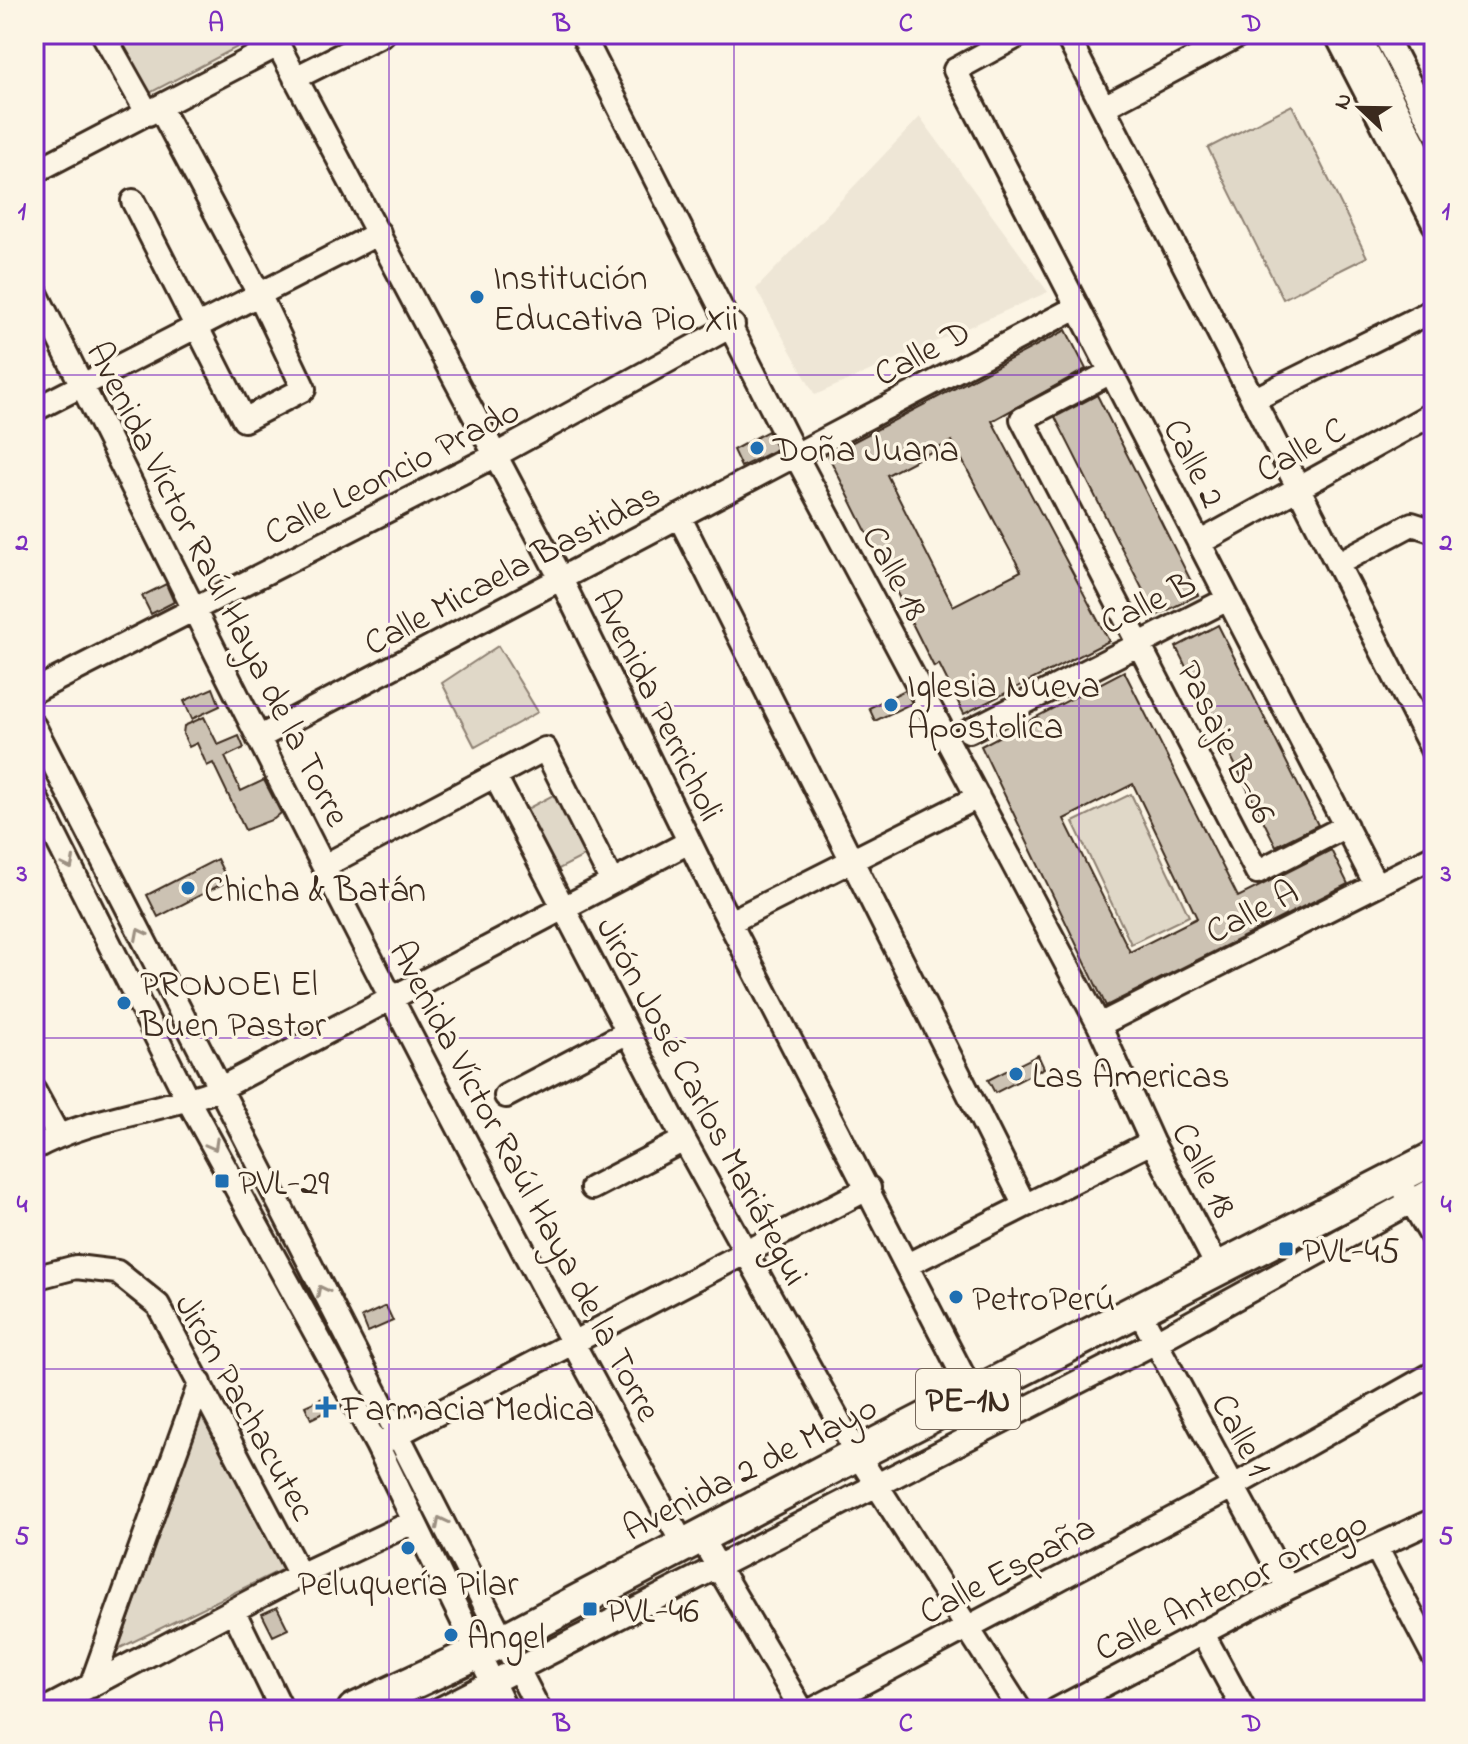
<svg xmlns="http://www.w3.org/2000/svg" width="1468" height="1744" font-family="'Indie Flower',sans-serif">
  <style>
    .built { fill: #eee6d6 }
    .green { fill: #e0d8c8; stroke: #8e8173; stroke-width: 2 }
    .building { fill: #ccc2b3; stroke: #3b2a1e; stroke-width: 2; fill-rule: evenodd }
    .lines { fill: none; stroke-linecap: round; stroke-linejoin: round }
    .minor-casing { stroke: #3b2a1e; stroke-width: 28 }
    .highway-casing { stroke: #3b2a1e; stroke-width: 38 }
    .minor { stroke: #fcf5e5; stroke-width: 22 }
    .highway { stroke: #fcf5e5; stroke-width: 32 }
    .oneway { stroke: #9c9082 }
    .grid { fill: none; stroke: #7b2cbf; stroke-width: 2; stroke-opacity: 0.55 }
    .poi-dot { fill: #1f6fb2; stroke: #fcf5e5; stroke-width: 3 }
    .labels { text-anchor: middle; stroke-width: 7; stroke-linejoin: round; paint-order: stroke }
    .shield { fill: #fcf5e5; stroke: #75675a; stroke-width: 2 }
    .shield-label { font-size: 34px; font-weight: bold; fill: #3b2a1e }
    .poi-label { font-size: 36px; fill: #3b2a1e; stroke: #fcf5e5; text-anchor: start }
    .street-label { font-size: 36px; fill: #3b2a1e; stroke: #fcf5e5 }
    .neatline { fill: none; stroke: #7b2cbf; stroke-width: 3 }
    .grid-label { font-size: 26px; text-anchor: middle; font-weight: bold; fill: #7b2cbf }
  </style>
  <rect width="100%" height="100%" fill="#fcf5e5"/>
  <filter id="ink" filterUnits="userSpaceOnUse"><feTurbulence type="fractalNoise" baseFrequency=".0125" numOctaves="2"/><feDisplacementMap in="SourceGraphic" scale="16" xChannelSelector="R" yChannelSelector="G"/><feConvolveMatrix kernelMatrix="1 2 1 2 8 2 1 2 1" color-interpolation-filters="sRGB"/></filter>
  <g filter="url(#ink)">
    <path class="built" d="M 920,117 L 1048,292 L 815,395 L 756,289 Z"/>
    <path class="green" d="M 114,34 L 262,34 L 146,95 Z
      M 1292,105 L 1367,257 L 1283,299 L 1208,148 Z
      M 498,646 L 538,712 L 475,747 L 442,683 Z
      M 555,794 L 586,855 L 553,872 L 523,811 Z
      M 1131,794 L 1189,916 L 1131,944 L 1073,822 Z
      M 202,1414 L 283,1569 L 118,1649 Z"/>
    <path class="building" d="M 1066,330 L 1086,369 L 992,421 L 1109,641 L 964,714 L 939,664 L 934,667 L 828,455 ZM 952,441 L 1021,571 L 953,606 L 887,475 Z
      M 1097,395 L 1198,595 L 1156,616 L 1055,417 Z
      M 768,431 L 777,449 L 741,467 L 733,450 Z
      M 166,584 L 174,602 L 151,614 L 142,596 Z
      M 1218,625 L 1318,825 L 1276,846 L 1176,647 Z
      M 1124,671 L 1238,897 L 1331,850 L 1348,884 L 1106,1006 L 981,746 ZM 1133,784 L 1197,918 L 1130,952 L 1064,819 Z
      M 213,688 L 220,706 L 192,719 L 184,701 Z
      M 905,690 L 912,703 L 875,721 L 869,708 Z
      M 204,717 L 218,745 L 239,736 L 244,748 L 225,757 L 241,791 L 264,780 L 281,813 L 274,819 L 245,830 L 213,763 L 207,766 L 197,743 L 189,747 L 183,734 L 184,726 Z
      M 217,859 L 228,881 L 158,917 L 147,895 Z
      M 1038,1055 L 1044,1068 L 995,1093 L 988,1080 Z
      M 386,1306 L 393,1321 L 368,1332 L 362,1317 Z
      M 327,1396 L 333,1408 L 311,1419 L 305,1406 Z
      M 277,1607 L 288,1629 L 273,1636 L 262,1614 Z"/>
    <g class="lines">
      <defs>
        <path id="minor" d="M 103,34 L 148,114
          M 582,34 L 796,456 L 1099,1025 L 1152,1142 L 1219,1270
          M 1021,34 L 955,70 L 1376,885
          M 1066,34 L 1434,753
          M 1336,34 L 1434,224
          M 1358,34 L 1434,181
          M 1384,34 L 1434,130
          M 295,78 L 383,34
          M 1104,107 L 1241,34
          M 34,172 L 278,45 L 561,579 L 713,890 L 974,1397
          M 133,201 L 244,420 L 304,389 L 259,294 L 160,108
          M 34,289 C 244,711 454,1133 683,1544
          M 1111,372 L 1022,419 L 1257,872 L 1346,826
          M 1253,400 L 1434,310
          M 34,410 L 379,233
          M 679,516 L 1024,1204
          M 1199,543 L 1434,413
          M 1337,564 L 1412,524 L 1434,531
          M 34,691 L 496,455 L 733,325
          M 34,726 L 539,1710
          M 969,731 L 1228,599
          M 258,738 L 1077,307
          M 495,776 L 684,1140 L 857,1454 L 1020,1710
          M 34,794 L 188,1100 L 377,1445 L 506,1710
          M 324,866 L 545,749 L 612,882
          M 730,922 L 978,797
          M 1099,1025 L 1434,856
          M 34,1091 L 58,1135
          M 506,1096 L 628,1032
          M 34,1148 C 90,1117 159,1112 219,1089 L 689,842
          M 592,1188 L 684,1140
          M 1404,1189 L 1434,1240
          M 907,1265 L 1152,1142
          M 34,1278 L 76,1267 L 117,1272 L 158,1305 L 300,1575
          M 1139,1311 L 1288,1588
          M 385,1441 L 869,1188
          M 700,1536 L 802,1710
          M 1377,1549 L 1434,1657
          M 234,1612 L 282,1710
          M 1202,1632 L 1244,1710
          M 91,1686 L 200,1383
          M 44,1710 L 300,1575 L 413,1522
          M 438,1710 L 1156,1342 L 1434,1189
          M 812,1710 L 1232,1487 L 1434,1373
          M 1056,1710 L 1288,1588 L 1434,1520"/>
        <path id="highway" d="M 354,1710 L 502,1641 L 857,1454 L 1434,1158"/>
      </defs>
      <use href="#minor" class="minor-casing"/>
      <use href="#highway" class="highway-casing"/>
      <use href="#minor" class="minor"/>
      <use href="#highway" class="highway"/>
    </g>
    <defs><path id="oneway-chevron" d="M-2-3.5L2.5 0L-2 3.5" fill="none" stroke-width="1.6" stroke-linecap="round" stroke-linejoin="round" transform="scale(2)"/></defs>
    <g class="oneway">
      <use href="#oneway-chevron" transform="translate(69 864) rotate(63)"/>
      <use href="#oneway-chevron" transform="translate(140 934) rotate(-117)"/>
      <use href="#oneway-chevron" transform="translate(213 1145) rotate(61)"/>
      <use href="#oneway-chevron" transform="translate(322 1291) rotate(-117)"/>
      <use href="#oneway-chevron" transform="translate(441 1522) rotate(-117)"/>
    </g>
  </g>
  <path class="grid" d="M 389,34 L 389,1710M 734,34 L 734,1710M 1079,34 L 1079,1710M 34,375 L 1434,375M 34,706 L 1434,706M 34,1038 L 1434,1038M 34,1369 L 1434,1369"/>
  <g class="poi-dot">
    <circle cx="477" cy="297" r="8"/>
    <circle cx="757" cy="448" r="8"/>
    <circle cx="891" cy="705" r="8"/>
    <circle cx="188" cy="888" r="8"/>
    <circle cx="124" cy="1003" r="8"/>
    <circle cx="1016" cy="1074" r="8"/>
    <rect x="214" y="1173" width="16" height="16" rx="4"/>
    <rect x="1278" y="1241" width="16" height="16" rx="4"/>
    <circle cx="956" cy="1297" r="8"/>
    <path d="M322 1395h8v8h8v8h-8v8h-8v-8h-8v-8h8z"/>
    <circle cx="408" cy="1548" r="8"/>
    <rect x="582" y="1601" width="16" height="16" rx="4"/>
    <circle cx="451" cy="1635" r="8"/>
  </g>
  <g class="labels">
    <rect class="shield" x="916" y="1369" width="104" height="60" rx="6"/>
    <g class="shield-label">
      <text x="968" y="1411">PE-1N</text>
    </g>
    <g class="poi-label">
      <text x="493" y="289">Institución<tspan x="493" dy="41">Educativa Pio Xii</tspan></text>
      <text x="773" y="461">Doña Juana</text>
      <text x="907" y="697">Iglesia Nueva<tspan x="907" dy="41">Apostolica</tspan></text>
      <text x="204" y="901">Chicha &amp; Batán</text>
      <text x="140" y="995">PRONOEI El<tspan x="140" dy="41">Buen Pastor</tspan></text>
      <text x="1032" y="1087">Las Americas</text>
      <text x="238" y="1194">PVL-29</text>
      <text x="1302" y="1262">PVL-45</text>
      <text x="972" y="1310">PetroPerú</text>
      <text x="342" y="1420">Farmacia Medica</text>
      <text x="408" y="1595" text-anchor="middle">Peluquería Pilar</text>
      <text x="606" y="1622">PVL-46</text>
      <text x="467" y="1648">Angel</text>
    </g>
    <g class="street-label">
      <text transform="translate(921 351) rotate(-28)" y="13">Calle D</text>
      <text transform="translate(1300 448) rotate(-29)" y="13">Calle C</text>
      <text transform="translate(1196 462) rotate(63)" y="13">Calle 2</text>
      <text transform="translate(391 470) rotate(-27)" y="13">Calle Leoncio Prado</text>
      <text transform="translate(511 567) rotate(-28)" y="13">Calle Micaela Bastidas</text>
      <text transform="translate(897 572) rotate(62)" y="13">Calle 18</text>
      <text transform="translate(220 583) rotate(63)" y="13">Avenida Víctor Raúl Haya de la Torre</text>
      <text transform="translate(1147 601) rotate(-26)" y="13">Calle B</text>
      <text transform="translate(660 704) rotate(64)" y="13">Avenida Perricholi</text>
      <text transform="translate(1228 741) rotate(63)" y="13">Pasaje B-06</text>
      <text transform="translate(1251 910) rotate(-27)" y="13">Calle A</text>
      <text transform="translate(704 1100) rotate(62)" y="13">Jirón José Carlos Mariátegui</text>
      <text transform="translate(1206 1169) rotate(63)" y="13">Calle 18</text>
      <text transform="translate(527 1180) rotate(62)" y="13">Avenida Víctor Raúl Haya de la Torre</text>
      <text transform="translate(247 1406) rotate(61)" y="13">Jirón Pachacutec</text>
      <text transform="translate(1243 1434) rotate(62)" y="13">Calle 1</text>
      <text transform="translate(749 1466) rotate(-27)" y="13">Avenida 2 de Mayo</text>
      <text transform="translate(1006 1568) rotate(-28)" y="13">Calle España</text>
      <text transform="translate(1230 1584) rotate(-26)" y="13">Calle Antenor Orrego</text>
    </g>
  </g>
  <rect width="1468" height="1744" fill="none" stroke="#fcf5e5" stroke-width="88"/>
  <g transform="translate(1360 108) rotate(292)" stroke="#fcf5e5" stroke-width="6" paint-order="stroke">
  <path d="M0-6L14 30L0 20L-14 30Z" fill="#3b2a1e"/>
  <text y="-12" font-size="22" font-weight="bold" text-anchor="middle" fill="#3b2a1e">N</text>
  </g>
  <rect x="44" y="44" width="1380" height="1656" class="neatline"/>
  <g class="grid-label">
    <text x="216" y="31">A</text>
    <text x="562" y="31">B</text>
    <text x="906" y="31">C</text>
    <text x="1252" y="31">D</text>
    <text x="22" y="219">1</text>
    <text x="1446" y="219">1</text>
    <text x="22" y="550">2</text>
    <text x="1446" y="550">2</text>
    <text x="22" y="881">3</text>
    <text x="1446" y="881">3</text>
    <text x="22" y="1212">4</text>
    <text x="1446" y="1212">4</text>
    <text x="22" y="1544">5</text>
    <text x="1446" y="1544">5</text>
    <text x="216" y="1731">A</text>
    <text x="562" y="1731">B</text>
    <text x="906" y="1731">C</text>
    <text x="1252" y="1731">D</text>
  </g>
</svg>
